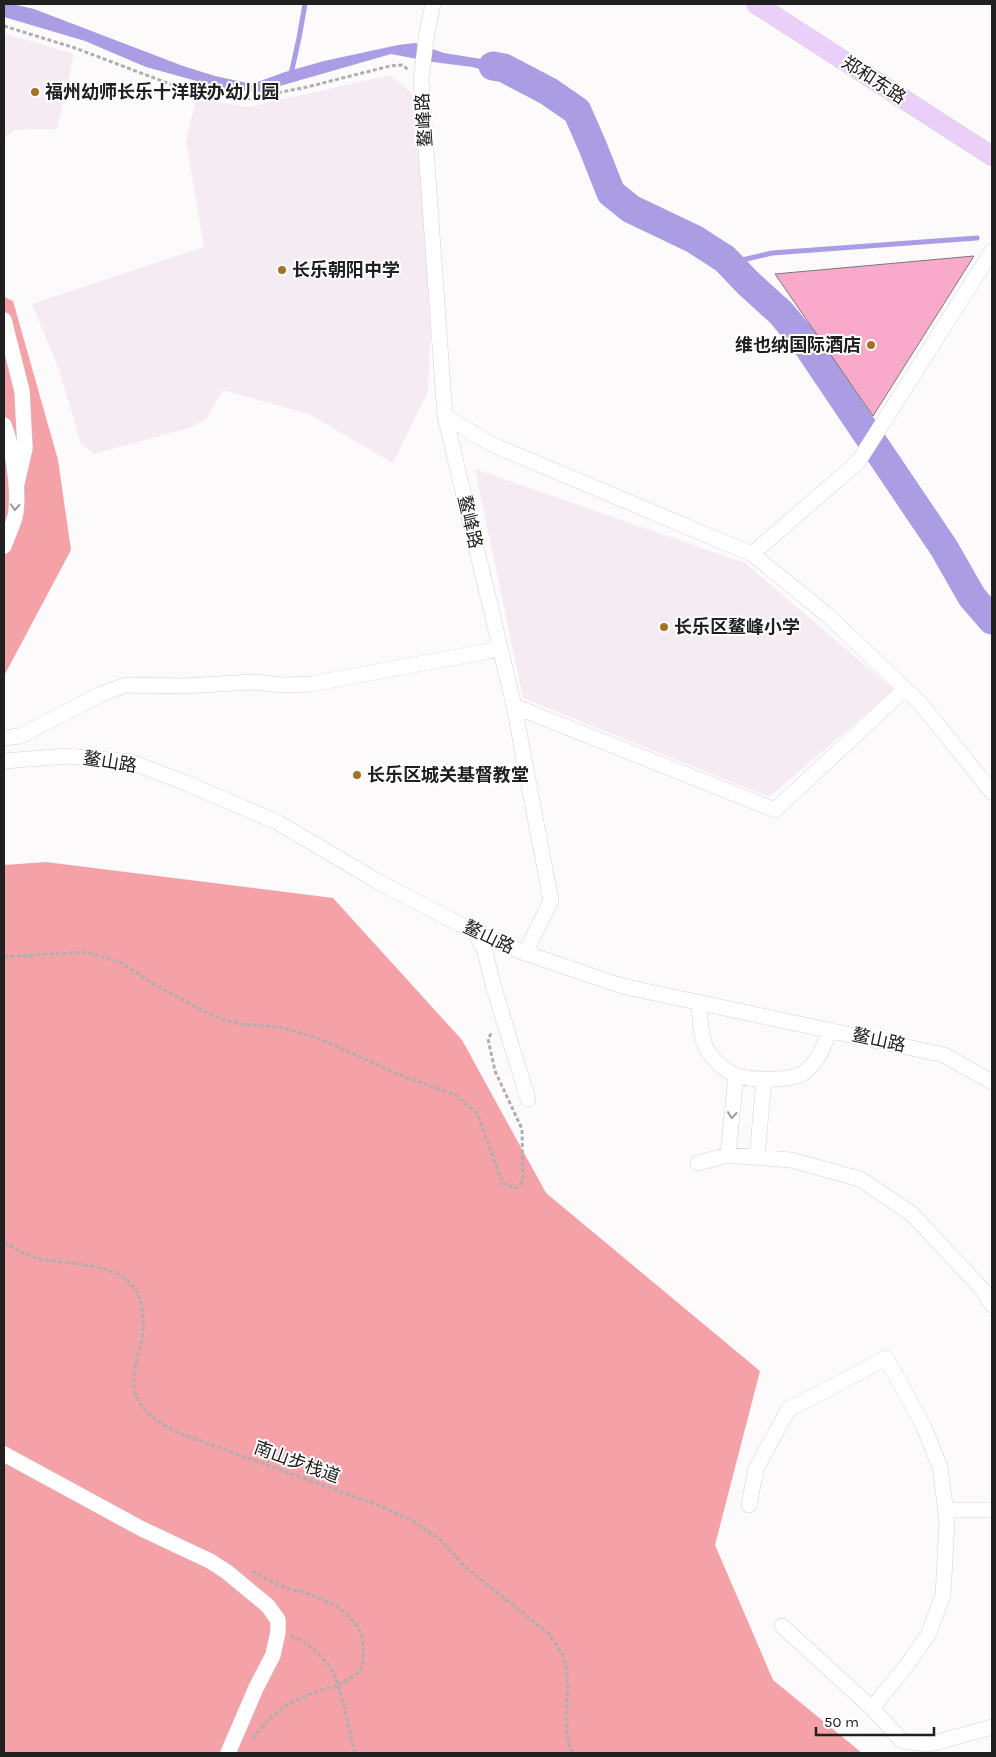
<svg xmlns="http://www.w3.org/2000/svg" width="996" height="1757" font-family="Karla,'Noto Sans SC',sans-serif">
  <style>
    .built { fill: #f5ebf2 }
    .forest { fill: #f5a1a8 }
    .water { fill: #ab9de3 }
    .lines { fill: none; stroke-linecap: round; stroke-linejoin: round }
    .stream { stroke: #ab9de3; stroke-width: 5 }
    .river { stroke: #ab9de3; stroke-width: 29 }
    .building { fill: #f9aaca; stroke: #7a7778 }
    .minor-casing { stroke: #d5d2d4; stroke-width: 16 }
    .major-casing { stroke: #d7d7d7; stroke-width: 20 }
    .path { stroke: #b0aeaf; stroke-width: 3; stroke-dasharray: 4 2.5; stroke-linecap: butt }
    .minor { stroke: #fff; stroke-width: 15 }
    .major { stroke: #ead0f8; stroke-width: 19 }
    .oneway { stroke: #9b9b9b }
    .poi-dot { fill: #a27226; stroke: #fff; stroke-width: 2 }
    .labels { text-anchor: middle; stroke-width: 4; stroke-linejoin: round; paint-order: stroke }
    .street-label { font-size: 18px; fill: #212021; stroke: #fff }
    .poi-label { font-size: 18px; font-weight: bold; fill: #212021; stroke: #fff; text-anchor: start }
  </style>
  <rect width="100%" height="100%" fill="#fdfafc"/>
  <path class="built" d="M 4,33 L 74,54 L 57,129 L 14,130 L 4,138 Z
    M 390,75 L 412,93 L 432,293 L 428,391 L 393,463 L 309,414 L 223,390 L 206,419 L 189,428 L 93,454 L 81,443 L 59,370 L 32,304 L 204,247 L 186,141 L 196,99 L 248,107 Z
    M 475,469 L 745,563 L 894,690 L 769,797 L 523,698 Z"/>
  <path class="forest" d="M 4,297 L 13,301 L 58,460 L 71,550 L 4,676 Z
    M 46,862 L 333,898 L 462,1040 L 546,1193 L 760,1371 L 715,1545 L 773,1680 L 862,1753 L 4,1753 L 4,865 Z"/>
  <path class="water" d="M 4,4 L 12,4 L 34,9 L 183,66 L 215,76 L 252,84 L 285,72 L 324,61 L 398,45 L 415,43 L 444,53 L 500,62 L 542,76 L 524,81 L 472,67 L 433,62 L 391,54 L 259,92 L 222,88 L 146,67 L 85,41 L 4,17 Z"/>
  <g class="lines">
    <path class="stream" d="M 291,74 L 299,38 L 305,4
      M 729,263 L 772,253 L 977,238"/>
    <path class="river" d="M 493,66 L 504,68 L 548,91 L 577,111 L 592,145 L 611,193 L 631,209 L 694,239 L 725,259 L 748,283 L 781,313 L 805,342 L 944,548 L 972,597 L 992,620"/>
  </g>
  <path class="building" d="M 974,256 L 873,416 L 775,274 Z"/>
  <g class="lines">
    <defs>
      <path id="minor" d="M 433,4 L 427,32 L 421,79 L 445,416 L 514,706 L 551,901 L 525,953
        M 4,320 L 22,391 L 25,448 L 17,483
        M 445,416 L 491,444 L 752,554 L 858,462 L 992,251
        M 4,425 C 13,448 20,494 15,517 C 12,527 7,537 4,546
        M 752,554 L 825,613 L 920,703 L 992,792
        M 514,706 L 775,810 L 905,689
        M 4,738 L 20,736 L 101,694 L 126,685 L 184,686 L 253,682 L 283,685 L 310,684 L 500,649
        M 4,761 L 67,756 L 131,762 L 186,783 L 277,822 L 377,881 L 475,932 L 525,953 L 622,986 L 944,1055 L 992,1082
        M 475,932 L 485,952 L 493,985 L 528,1099
        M 699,1003 C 700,1018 700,1034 706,1048 C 711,1058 726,1072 737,1076 C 754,1080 790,1082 805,1072 C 819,1061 824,1045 830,1030
        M 728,1155 L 736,1075
        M 757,1157 L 764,1079
        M 698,1163 L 728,1155 L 791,1160 L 860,1179 L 912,1214 L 982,1289 L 992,1305
        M 4,1454 L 142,1529 L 210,1561 L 227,1572 L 268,1606 L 278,1620 L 278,1632 L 273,1655 L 256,1688 L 228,1753
        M 749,1505 L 756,1469 L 788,1410 L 886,1358 L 923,1425 L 940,1467 L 947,1521 L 943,1595 L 928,1635 L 907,1665 L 872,1708
        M 945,1510 L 992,1510
        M 782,1626 L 872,1708 L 902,1741 L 930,1744 L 992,1727"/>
      <path id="major" d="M 756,4 L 992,156"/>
    </defs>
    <use href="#minor" class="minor-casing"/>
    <use href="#major" class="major-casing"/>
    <path class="path" d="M 4,26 L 75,48 L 170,84 L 246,99 L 307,87 L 390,66 L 402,65 L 409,70
      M 4,957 L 85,952 L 122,963 L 152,983 L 201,1010 L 216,1017 L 240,1024 L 279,1027 L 318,1038 L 407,1078 L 456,1095 L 477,1113 L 503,1184 L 517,1188 L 523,1181 L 522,1129 L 495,1071 L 488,1039 L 492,1032
      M 4,1242 C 12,1246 21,1253 30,1256 C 62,1267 111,1259 134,1287 C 140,1295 142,1306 143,1316 C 145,1336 139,1349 135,1368 C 128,1404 151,1419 179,1433 L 383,1507 L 411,1520 L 440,1539 L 463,1565 L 549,1634 L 563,1655 L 566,1668 L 568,1690 L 566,1713 L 568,1742 L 573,1753
      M 252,1571 C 261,1576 270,1581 279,1585 C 287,1589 296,1590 305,1593 C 344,1605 374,1627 360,1672 L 337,1686 L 314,1692 L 286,1705 L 270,1718 L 252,1739
      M 291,1636 C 305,1640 328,1660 334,1674 C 344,1699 348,1727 355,1753"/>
    <use href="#minor" class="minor"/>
    <use href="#major" class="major"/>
  </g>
  <defs><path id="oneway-chevron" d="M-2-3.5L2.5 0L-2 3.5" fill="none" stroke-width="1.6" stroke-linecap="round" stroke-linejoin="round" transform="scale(1.25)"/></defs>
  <g class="oneway">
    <use href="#oneway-chevron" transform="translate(15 507) rotate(93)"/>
    <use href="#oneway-chevron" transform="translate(732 1115) rotate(96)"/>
  </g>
  <g class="poi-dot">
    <circle cx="35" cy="92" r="5"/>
    <circle cx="282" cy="270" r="5"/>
    <circle cx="871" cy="345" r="5"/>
    <circle cx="664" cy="627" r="5"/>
    <circle cx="357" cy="775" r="5"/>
  </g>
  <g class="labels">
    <g class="street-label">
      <text transform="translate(874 80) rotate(33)" y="6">郑和东路</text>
      <text transform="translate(424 120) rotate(-94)" y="6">鳌峰路</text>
      <text transform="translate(470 522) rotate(77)" y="6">鳌峰路</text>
      <text transform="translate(110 762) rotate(9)" y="6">鳌山路</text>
      <text transform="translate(489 937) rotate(25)" y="6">鳌山路</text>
      <text transform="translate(879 1040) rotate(12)" y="6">鳌山路</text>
      <text transform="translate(297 1462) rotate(20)" y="6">南山步栈道</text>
    </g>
    <g class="poi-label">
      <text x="45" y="98">福州幼师长乐十洋联办幼儿园</text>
      <text x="292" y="276">长乐朝阳中学</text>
      <text x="861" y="351" text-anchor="end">维也纳国际酒店</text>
      <text x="674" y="633">长乐区鳌峰小学</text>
      <text x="367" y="781">长乐区城关基督教堂</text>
    </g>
  </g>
  <rect width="996" height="1757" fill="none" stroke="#212021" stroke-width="10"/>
  <path d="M816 1727v8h118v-8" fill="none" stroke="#212021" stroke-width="2.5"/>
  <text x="824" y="1727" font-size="15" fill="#212021" stroke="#ffffff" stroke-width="4" paint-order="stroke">50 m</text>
</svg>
